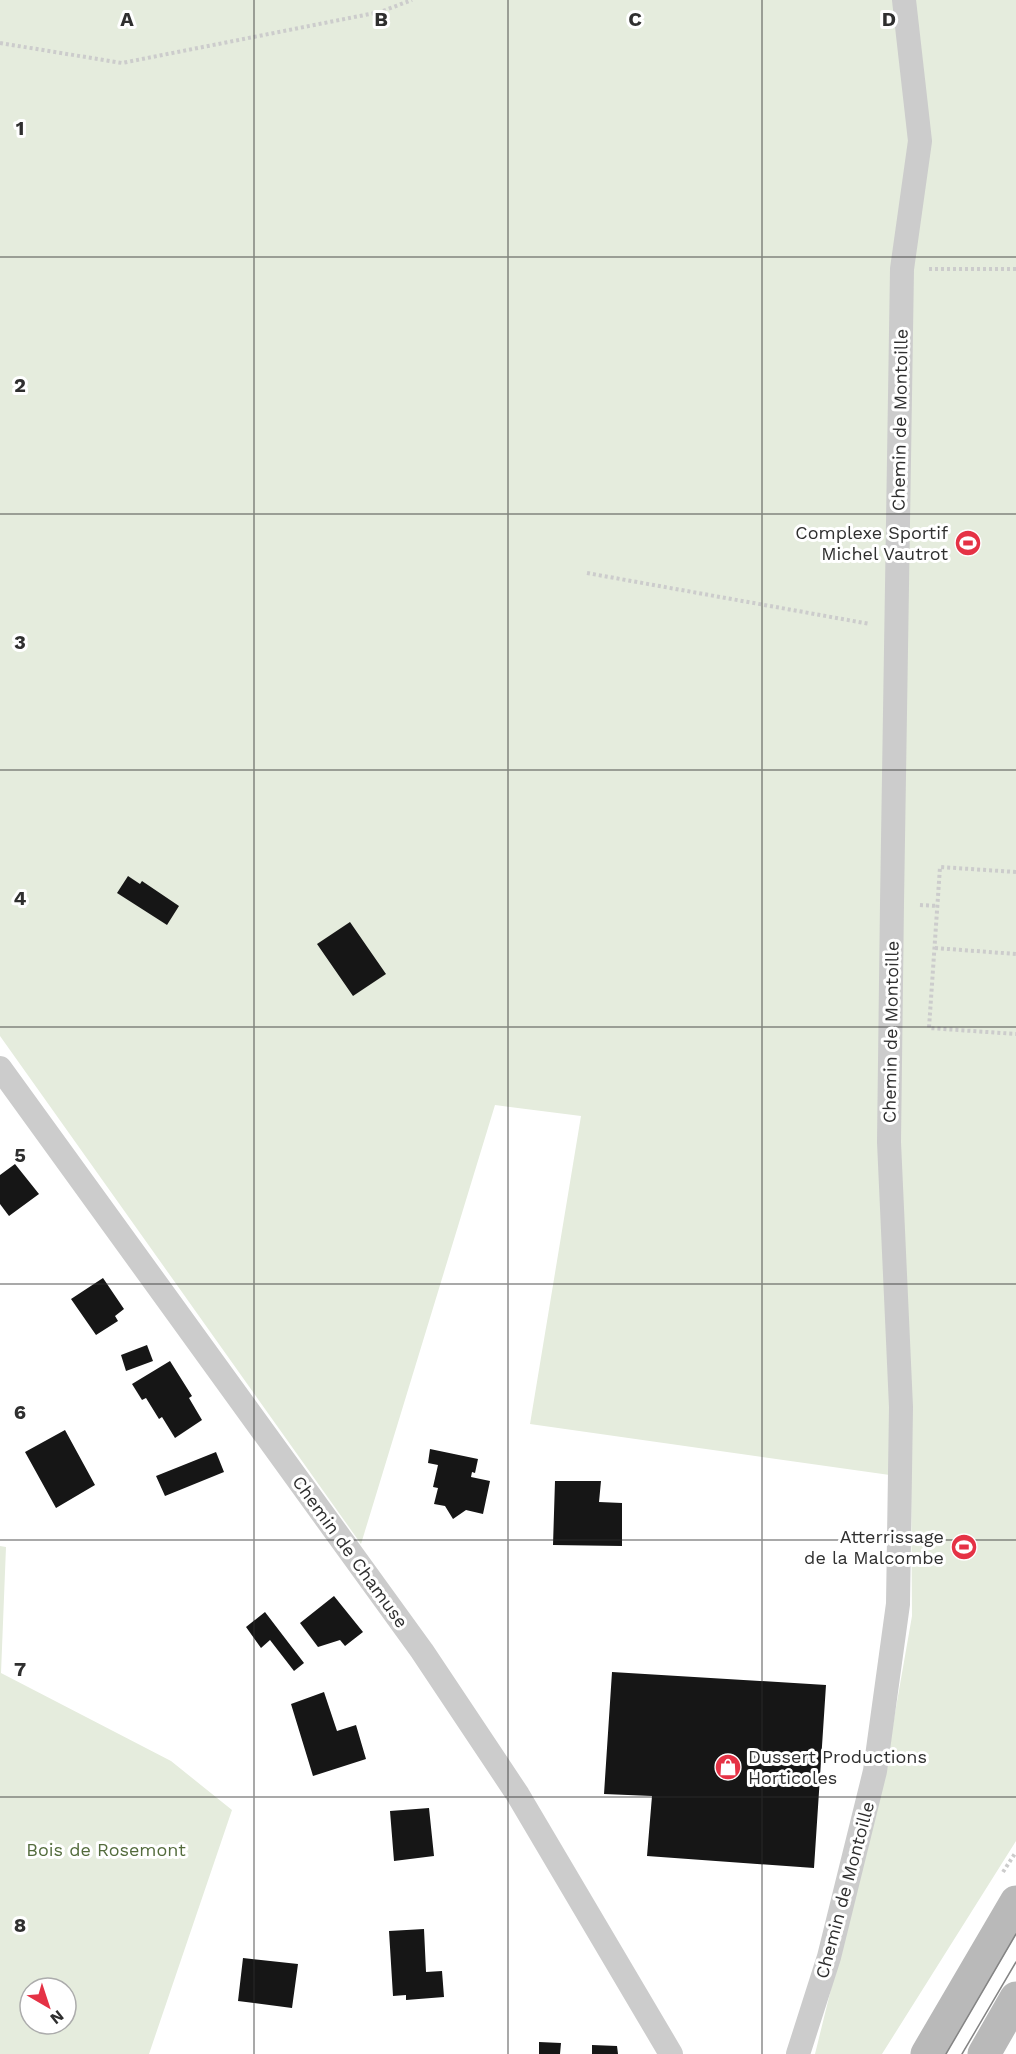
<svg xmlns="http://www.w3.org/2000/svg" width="1016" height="2054" font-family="'Work Sans',sans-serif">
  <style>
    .green { fill: #e5ecdd; fill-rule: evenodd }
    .building { fill: #161616 }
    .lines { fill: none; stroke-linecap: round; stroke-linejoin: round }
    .path { stroke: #ccc; stroke-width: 4; stroke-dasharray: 3 3; stroke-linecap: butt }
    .minor { stroke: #ccc; stroke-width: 24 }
    .secondary { stroke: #b9b9b9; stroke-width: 33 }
    .tram { stroke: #848484; stroke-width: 1.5 }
    .grid { fill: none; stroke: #2f2f2f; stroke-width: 1.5; stroke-opacity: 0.55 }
    .labels { text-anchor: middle; stroke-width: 6; stroke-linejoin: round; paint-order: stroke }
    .street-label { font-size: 18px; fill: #2f2f2f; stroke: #fff }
    .poi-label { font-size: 18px; fill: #2f2f2f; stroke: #fff; text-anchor: end }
    .park-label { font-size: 18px; fill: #536b3c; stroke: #fff }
    .grid-label { font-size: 20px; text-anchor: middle; font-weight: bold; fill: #2f2f2f; stroke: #fff; stroke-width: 6; stroke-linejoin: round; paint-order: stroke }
  </style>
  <rect width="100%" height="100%" fill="#fff"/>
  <path class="green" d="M 0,0 L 1016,0 L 1016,1841 L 882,2054 L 815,2054 L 885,1770 L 912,1616 L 911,1478 L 530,1424 L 581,1116 L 495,1105 L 361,1544 L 0,1036 Z
    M 0,1546 L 6,1547 L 1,1673 L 171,1761 L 232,1810 L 149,2054 L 0,2054 ZM 30,1988 L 66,1988 L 66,2024 L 30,2024 Z"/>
  <path class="building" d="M 128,876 L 140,884 L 142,881 L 179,906 L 167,925 L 117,893 Z
    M 350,922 L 386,974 L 353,996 L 317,944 Z
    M 15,1164 L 39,1194 L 9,1216 L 0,1204 L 0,1175 Z
    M 103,1278 L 124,1309 L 115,1316 L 118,1321 L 96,1335 L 71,1299 Z
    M 147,1345 L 153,1361 L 126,1371 L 121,1355 Z
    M 170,1361 L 192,1396 L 189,1398 L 202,1420 L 175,1438 L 162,1417 L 159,1419 L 146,1398 L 142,1400 L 132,1384 Z
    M 65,1430 L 95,1485 L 56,1508 L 25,1452 Z
    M 430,1449 L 478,1459 L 475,1473 L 472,1472 L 471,1477 L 490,1481 L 483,1514 L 466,1510 L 453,1519 L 445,1506 L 434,1504 L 438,1488 L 433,1487 L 438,1465 L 428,1463 Z
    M 216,1452 L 224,1472 L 165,1496 L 156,1476 Z
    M 555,1481 L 601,1481 L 599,1502 L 622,1503 L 622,1546 L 553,1545 Z
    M 334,1596 L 363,1632 L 345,1646 L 340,1640 L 318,1647 L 300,1623 Z
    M 265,1612 L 304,1663 L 294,1671 L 270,1640 L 261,1648 L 246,1627 Z
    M 612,1672 L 826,1685 L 814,1868 L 647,1856 L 652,1796 L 604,1794 Z
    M 324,1692 L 337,1731 L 356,1725 L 366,1759 L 313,1776 L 291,1704 Z
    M 429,1808 L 434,1856 L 394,1861 L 390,1811 Z
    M 424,1929 L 426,1972 L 442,1971 L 444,1997 L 406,2000 L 406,1995 L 393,1996 L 389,1931 Z
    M 243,1958 L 298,1964 L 292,2008 L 238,2001 Z
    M 539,2042 L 561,2043 L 560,2054 L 539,2054 Z
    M 592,2045 L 617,2046 L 618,2054 L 592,2054 Z"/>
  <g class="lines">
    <path class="path" d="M 0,43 L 122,63 L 380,12 L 412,0
      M 929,269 L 1016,269
      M 587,573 L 870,624
      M 1016,872 L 940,867 L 929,1028 L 1016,1034
      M 920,905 L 938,906
      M 935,948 L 1016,954
      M 1003,1872 L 1016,1852"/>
    <path class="minor" d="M 0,1068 L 422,1651 L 518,1795 L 671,2054
      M 798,2054 L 829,1957 L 875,1771 L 898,1604 L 901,1407 L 889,1142 L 892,903 L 902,269 L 920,141 L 904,0"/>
    <path class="secondary" d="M 927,2054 L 1016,1902
      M 984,2054 L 1016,1998"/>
    <path class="tram" d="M 946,2054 L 1016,1934
      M 962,2054 L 1016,1962"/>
  </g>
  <path class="grid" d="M 254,0 L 254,2054M 508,0 L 508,2054M 762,0 L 762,2054M 0,257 L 1016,257M 0,514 L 1016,514M 0,770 L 1016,770M 0,1027 L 1016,1027M 0,1284 L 1016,1284M 0,1540 L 1016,1540M 0,1797 L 1016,1797"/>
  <defs>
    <symbol id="stadium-disc" viewBox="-11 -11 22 22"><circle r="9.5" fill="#e53245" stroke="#fff"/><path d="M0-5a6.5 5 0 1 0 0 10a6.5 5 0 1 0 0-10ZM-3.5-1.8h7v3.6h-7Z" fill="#fff"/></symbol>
    <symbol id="shop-disc" viewBox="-11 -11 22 22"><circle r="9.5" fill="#e53245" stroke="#fff"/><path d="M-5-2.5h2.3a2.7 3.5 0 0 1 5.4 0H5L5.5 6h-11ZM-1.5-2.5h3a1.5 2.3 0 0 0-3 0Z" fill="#fff"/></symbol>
  </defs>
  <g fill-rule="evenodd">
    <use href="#stadium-disc" x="953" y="528" width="30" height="30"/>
    <use href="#stadium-disc" x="949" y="1532" width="30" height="30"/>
    <use href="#shop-disc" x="713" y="1752" width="30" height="30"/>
  </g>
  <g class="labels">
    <g class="street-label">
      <text transform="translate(900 420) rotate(-89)" y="6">Chemin de Montoille</text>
      <text transform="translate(891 1032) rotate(-89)" y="6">Chemin de Montoille</text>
      <text transform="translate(350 1552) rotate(54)" y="6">Chemin de Chamuse</text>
      <text transform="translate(845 1890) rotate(-75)" y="6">Chemin de Montoille</text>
    </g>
    <g class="poi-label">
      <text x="948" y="539">Complexe Sportif<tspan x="948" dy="21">Michel Vautrot</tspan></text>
      <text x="944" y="1543">Atterrissage<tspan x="944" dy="21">de la Malcombe</tspan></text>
      <text x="748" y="1763" text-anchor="start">Dussert Productions<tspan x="748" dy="21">Horticoles</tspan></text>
    </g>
    <g class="park-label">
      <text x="106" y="1856">Bois de Rosemont</text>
    </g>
  </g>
  <g class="grid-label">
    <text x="127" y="26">A</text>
    <text x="381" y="26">B</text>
    <text x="635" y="26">C</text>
    <text x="889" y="26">D</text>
    <text x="20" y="135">1</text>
    <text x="20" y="392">2</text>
    <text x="20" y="649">3</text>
    <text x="20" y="905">4</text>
    <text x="20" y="1162">5</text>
    <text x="20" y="1419">6</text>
    <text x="20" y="1676">7</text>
    <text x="20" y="1932">8</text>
  </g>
  <g transform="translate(48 2006) rotate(141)"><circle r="28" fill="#ffffff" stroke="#acacac" stroke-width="1.5"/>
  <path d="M0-4.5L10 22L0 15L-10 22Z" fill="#e53245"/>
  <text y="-9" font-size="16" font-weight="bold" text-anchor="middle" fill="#2f2f2f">N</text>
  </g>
</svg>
